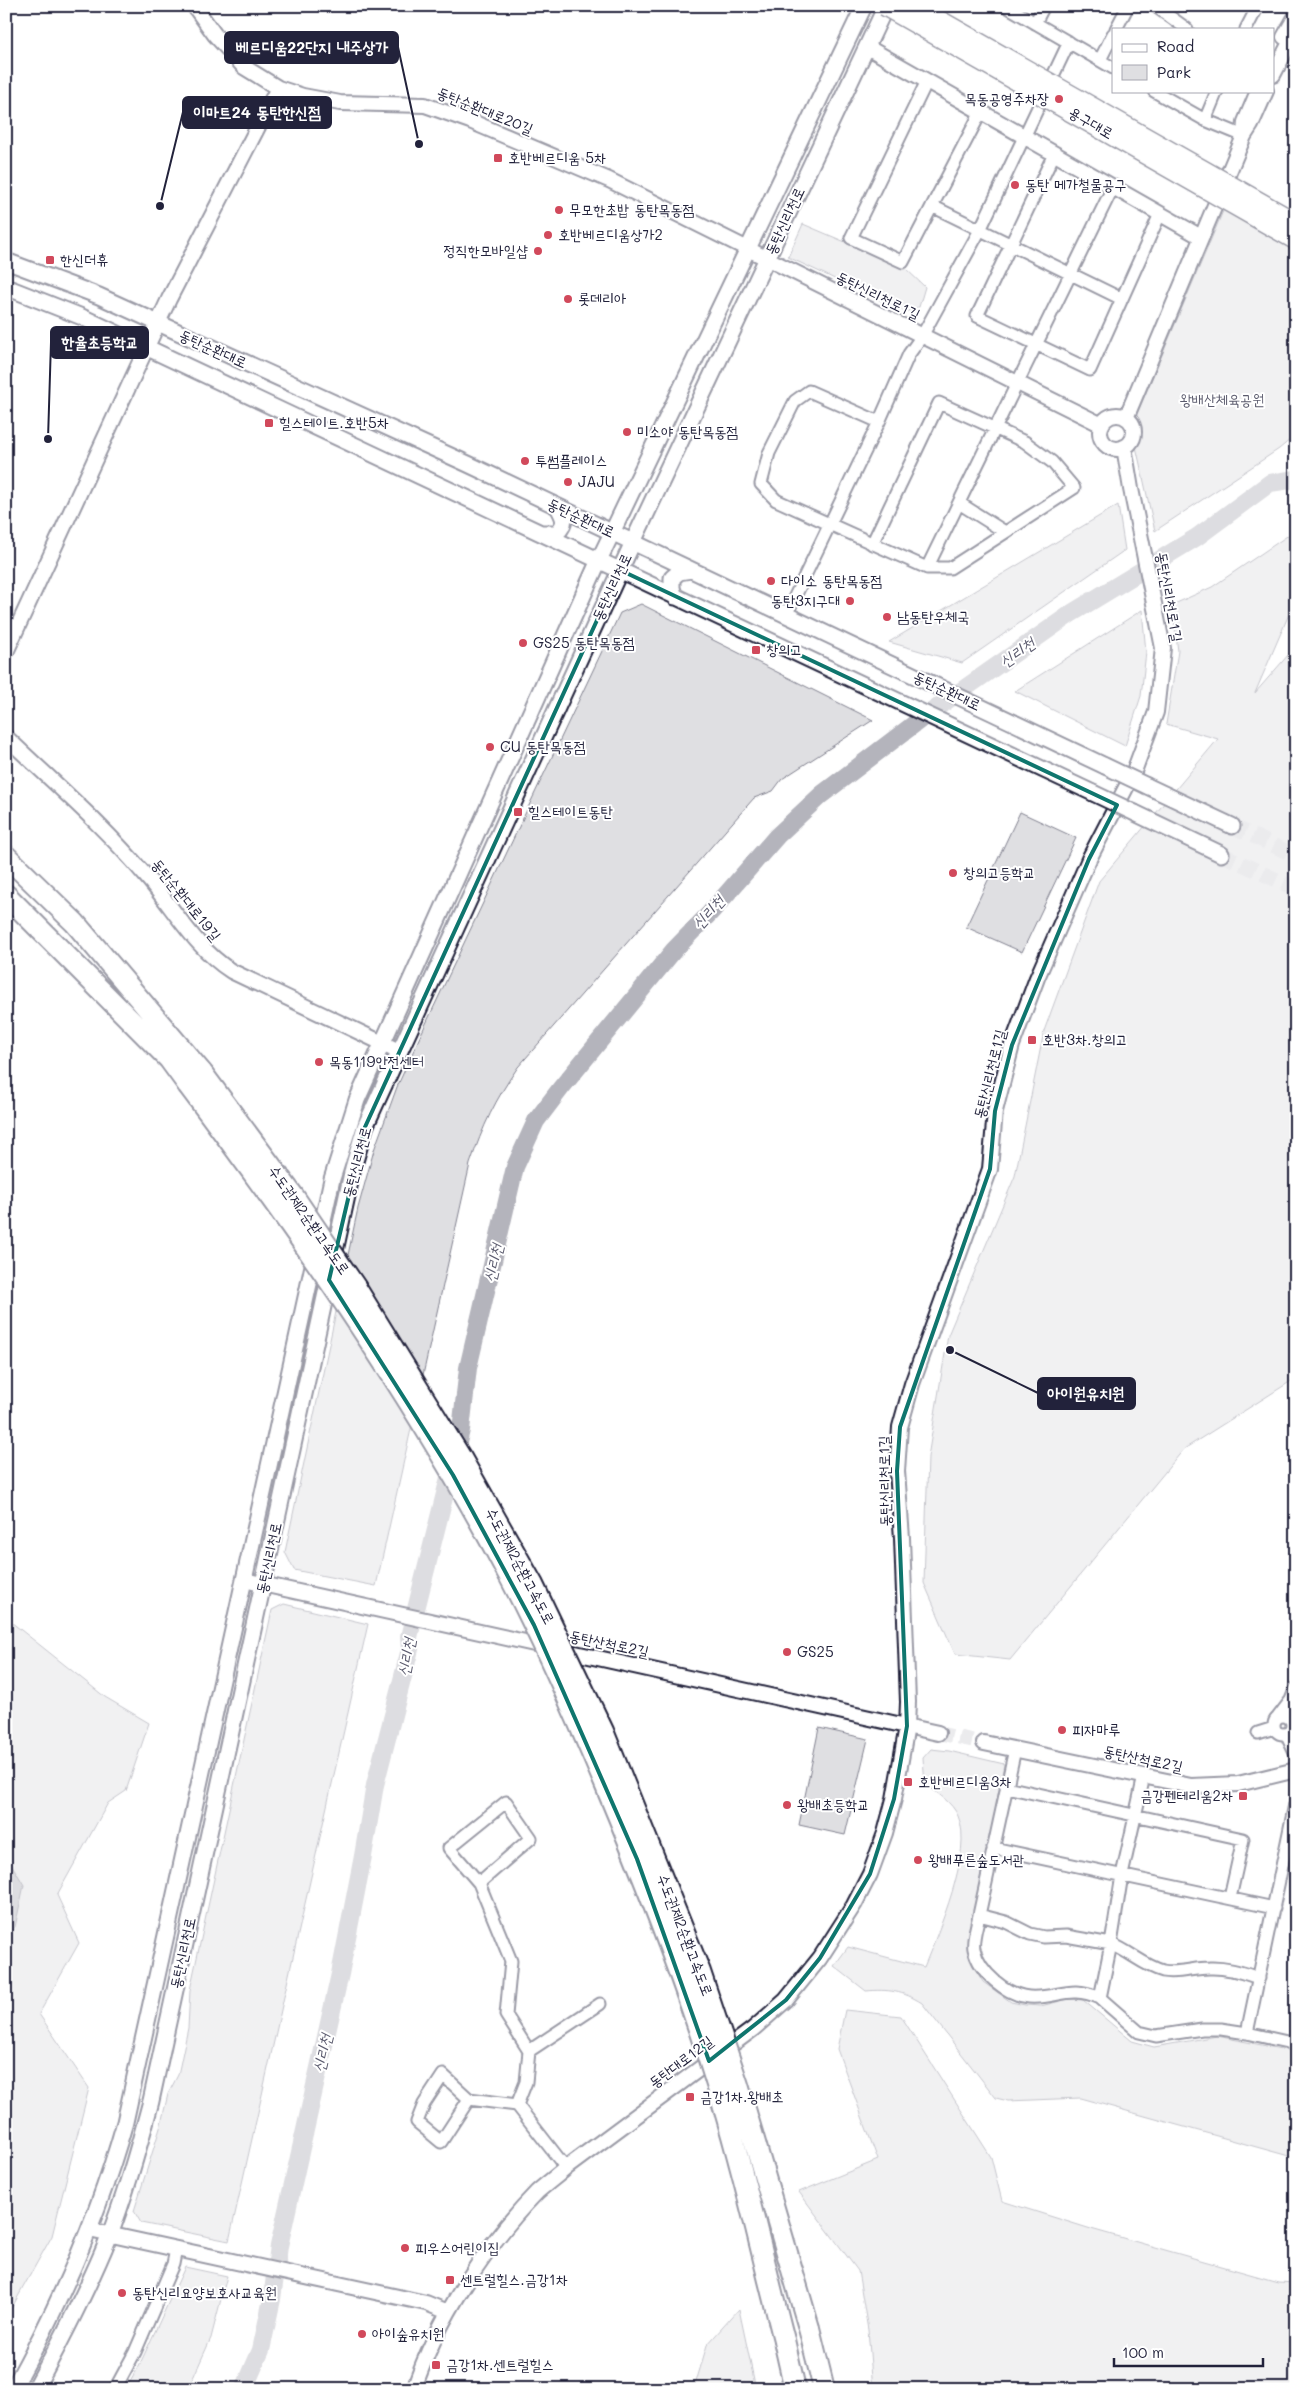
<svg xmlns="http://www.w3.org/2000/svg" width="1302" height="2395" font-family="Mali,'Poor Story',sans-serif">
  <style>
    .green { fill: #dfdfe2; stroke: #80808e }
    .water { fill: #b4b4bc; stroke: #7a7a88 }
    .lines { fill: none; stroke-linecap: round; stroke-linejoin: round }
    .river { stroke: #b4b4bc; stroke-width: 18 }
    .tertiary-tunnel { stroke: #d3d3d8; stroke-width: 14; stroke-dasharray: 14 7; stroke-linecap: butt }
    .secondary-tunnel { stroke: #d3d3d8; stroke-width: 15; stroke-dasharray: 15 8; stroke-linecap: butt }
    .minor-casing { stroke: #22223b; stroke-width: 15 }
    .tertiary-casing { stroke: #22223b; stroke-width: 18 }
    .secondary-casing { stroke: #22223b; stroke-width: 19 }
    .motorway-casing { stroke: #22223b; stroke-width: 24 }
    .minor { stroke: #fff; stroke-width: 11 }
    .tertiary { stroke: #fff; stroke-width: 14 }
    .secondary { stroke: #fff; stroke-width: 15 }
    .motorway { stroke: #fff; stroke-width: 20 }
    .secondary-bridge-casing { stroke: #22223b; stroke-width: 19; stroke-linecap: butt }
    .trunk-bridge-casing { stroke: #22223b; stroke-width: 22; stroke-linecap: butt }
    .motorway-bridge-casing { stroke: #22223b; stroke-width: 24; stroke-linecap: butt }
    .secondary-bridge { stroke: #fff; stroke-width: 15 }
    .trunk-bridge { stroke: #fff; stroke-width: 19 }
    .motorway-bridge { stroke: #fff; stroke-width: 20 }
    .marked { fill: none; stroke: #0f766e; stroke-width: 4; stroke-linejoin: round }
    .poi-dot { fill: #d1495b; stroke: #fff; stroke-width: 2 }
    .labels { text-anchor: middle; stroke-width: 4; stroke-linejoin: round; paint-order: stroke }
    .poi-label { font-size: 15px; fill: #22223b; stroke: #fff; text-anchor: start }
    .street-label { font-size: 15px; fill: #22223b; stroke: #fff }
    .park-label { font-size: 15px; fill: #5b5b6d; stroke: #fff }
    .water-label { font-size: 16px; font-style: italic; fill: #5c5c6f; stroke: #fff }
    .leader { fill: none; stroke: #22223b; stroke-width: 2 }
    .callout-dot { fill: #22223b; stroke: #fff; stroke-width: 2 }
    .callout { fill: #22223b; stroke: #22223b; stroke-width: 2 }
    .callout-label { font-size: 16px; text-anchor: middle; font-weight: bold; fill: #fff }
  </style>
  <rect width="100%" height="100%" fill="#fff"/>
  <filter id="ink" filterUnits="userSpaceOnUse"><feTurbulence type="fractalNoise" baseFrequency=".02" numOctaves="2"/><feDisplacementMap in="SourceGraphic" scale="10" xChannelSelector="R" yChannelSelector="G"/><feConvolveMatrix kernelMatrix="1 2 1 2 8 2 1 2 1" color-interpolation-filters="sRGB"/></filter>
  <g filter="url(#ink)">
    <path class="green" d="M 1226,204 L 1296,240 L 1296,435 L 1279,449 L 1155,531 L 1135,442 L 1137,414 Z
      M 803,224 L 904,267 L 925,287 L 919,307 L 905,312 L 788,257 Z
      M 1118,505 L 1125,550 L 962,663 L 889,642 Z
      M 1296,530 L 1296,598 L 1255,693 L 1296,646 L 1296,1378 L 1184,1449 L 1010,1660 L 955,1654 L 924,1583 L 928,1457 L 948,1335 L 1015,1176 L 1044,1031 L 1099,881 L 1218,739 L 1166,724 L 1178,651 L 1172,605 L 1212,587 Z
      M 641,604 L 873,720 L 782,779 L 773,791 L 754,798 L 518,1067 C 495,1100 483,1126 470,1164 L 376,1586 L 294,1570 L 285,1552 L 358,1208 L 374,1150 L 397,1087 L 422,1032 L 620,613 Z
      M 1142,610 L 1146,652 L 1141,696 L 1125,746 L 1015,691 Z
      M 1020,812 L 1076,838 L 1022,952 L 966,927 Z
      M 284,1604 L 368,1624 L 229,2241 L 141,2223 L 134,2211 L 160,2128 L 168,2094 L 178,2075 L 188,2028 L 190,1990 L 272,1610 Z
      M 6,1618 L 105,1697 L 149,1723 L 126,1791 L 108,1803 L 57,1895 L 79,1943 L 39,2014 L 89,2088 L 52,2236 L 6,2318 Z
      M 819,1728 L 868,1739 L 845,1835 L 799,1825 Z
      M 931,1749 L 949,1751 L 1004,1764 L 969,1951 L 975,1968 L 983,1982 L 1011,2002 L 1025,2005 L 1041,2006 L 1068,1999 L 1083,2000 L 1132,2041 L 1154,2047 L 1217,2036 L 1296,2052 L 1296,2158 L 1080,2098 L 1008,2101 L 996,2098 L 922,2003 C 903,1991 888,1989 866,1991 L 834,1966 L 848,1947 L 924,1967 C 938,1932 974,1851 958,1816 C 953,1803 936,1792 925,1784 L 923,1758 Z
      M 845,2010 L 901,2016 L 991,2157 L 1002,2201 L 1091,2229 L 1278,2282 L 1296,2283 L 1296,2389 L 873,2389 L 868,2330 L 858,2271 L 799,2192 L 878,2160 L 837,2049 Z
      M 185,2267 L 227,2276 L 211,2338 L 188,2389 L 126,2389 L 138,2368 Z
      M 739,2309 L 756,2389 L 694,2389 L 707,2345 Z"/>
    <path class="water" d="M 6,1861 L 10,1862 L 24,1885 L 15,1927 L 6,1935 Z"/>
    <g class="lines">
      <path class="river" d="M 244,2389 L 261,2350 L 272,2299 L 279,2246 L 340,1974 L 363,1856 L 375,1785 L 410,1649 L 409,1637 L 461,1430 L 468,1368 L 515,1167 L 536,1121 L 561,1088 L 674,950 L 710,913 L 777,836 L 821,795 L 921,719 L 1072,613 L 1197,537 L 1270,483 L 1296,479"/>
      <path class="tertiary-tunnel" d="M 938,1733 L 984,1743"/>
      <path class="secondary-tunnel" d="M 1232,826 L 1296,856
        M 1221,854 L 1296,889"/>
      <defs>
        <path id="minor" d="M 1006,6 L 1113,68
          M 1155,6 L 1187,29
          M 1035,23 L 1044,6
          M 1116,29 L 1128,6
          M 1246,29 L 1258,6
          M 1100,60 L 1113,34
          M 927,81 L 851,238 L 903,262 L 981,112
          M 1154,91 L 1205,120 L 1244,136
          M 1205,120 L 1217,91
          M 1054,154 L 977,316 L 1090,370 L 1160,214
          M 932,206 L 1122,299
          M 959,503 L 1005,532
          M 872,544 L 939,403 L 1025,442 L 1052,462 L 1074,488 L 950,568 L 927,568 L 776,500 L 761,484 L 769,453 L 795,401 L 809,391 L 879,422
          M 927,568 L 1113,187
          M 786,615 L 879,422 L 909,354 L 922,336 L 980,230 L 1069,42
          M1274 1725a9 9 0 1 1 18 0a9 9 0 1 1-18 0Z
          M 1278,1717 L 1291,1700 L 1296,1688
          M 1258,1733 L 1274,1728
          M 1286,1734 L 1296,1755
          M 1015,1749 L 979,1915 L 1006,1922 L 1030,1934 L 1044,1937 L 1066,1936 L 1111,1944 L 1100,1998 L 1139,2032 L 1156,2036 L 1202,2029 L 1221,2029 L 1247,2033
          M 1144,1776 L 1122,1875 L 1111,1944 C 1129,1951 1144,1966 1163,1971 C 1178,1974 1194,1968 1209,1968 C 1226,1967 1243,1973 1259,1978
          M 1006,1787 L 1243,1839 L 1230,1898
          M 1296,1799 L 1247,2033 L 1296,2044
          M 993,1848 L 1274,1908
          M 479,1883 L 449,1848 L 506,1802 L 531,1838 L 479,1883 L 511,1961 L 506,2015 L 529,2051
          M 979,1915 C 977,1926 972,1939 974,1949 C 979,1972 1006,1995 1029,1997 C 1058,1999 1069,1984 1100,1998
          M 469,2099 L 441,2142 L 417,2122 L 424,2104 L 443,2075 L 469,2099 L 517,2105 L 566,2168
          M 517,2105 L 526,2082 L 529,2051 L 600,2004
          M 115,2389 L 135,2352 L 173,2264 L 176,2249"/>
        <path id="tertiary" d="M 194,6 L 215,35 L 244,67 L 278,88 L 303,96 L 340,103 L 425,105 L 470,121 L 609,180 L 1102,425
          M 1284,37 L 1296,16
          M 867,47 L 1201,237
          M 1273,75 L 1296,31
          M 1258,91 L 1245,122 L 1244,136 L 1251,125 L 1266,91
          M1100 432a17 17 0 1 1 34 0a17 17 0 1 1-34 0Z
          M 1126,418 L 1244,136
          M 6,652 L 169,299 L 278,88
          M 6,737 C 53,782 103,825 145,875 C 174,908 194,947 231,971 L 399,1051
          M 244,1580 L 938,1733
          M 984,1743 L 1191,1786 L 1238,1784 L 1296,1770
          M 89,2230 L 426,2303 L 448,2312
          M 414,2389 C 436,2321 487,2243 537,2192 C 546,2184 557,2176 566,2168 L 753,2029 L 786,2000 L 820,1958 L 854,1905 L 870,1874 L 885,1833 L 894,1799 L 907,1726 L 908,1702 L 902,1538 L 897,1471 L 900,1427 L 912,1384 L 990,1169 L 995,1111 L 1012,1045 L 1037,978 L 1089,859 L 1133,774 L 1156,712 L 1163,648 L 1131,489 L 1124,447"/>
        <path id="secondary" d="M 6,261 L 99,296 L 468,464 L 1105,766
          M 6,287 L 82,317 L 1093,793
          M 542,533 L 557,533 C 567,523 564,518 558,507
          M 675,597 L 672,588 L 672,578 L 679,572 L 691,570
          M 1147,786 L 1232,826
          M 1135,813 L 1221,854
          M 13,2389 C 60,2304 99,2215 125,2122 L 332,1179 L 357,1100 L 599,560 L 864,6
          M 35,2389 C 62,2339 88,2289 109,2237 C 126,2193 139,2147 151,2101 L 353,1168 L 365,1127 L 633,542 L 886,6"/>
        <path id="motorway" d="M 6,856 L 75,923 L 202,1073
          M 6,895 L 169,1059 L 188,1085
          M 809,2328 L 824,2389
          M 784,2340 L 795,2389"/>
      </defs>
      <use href="#minor" class="minor-casing"/>
      <use href="#tertiary" class="tertiary-casing"/>
      <use href="#secondary" class="secondary-casing"/>
      <use href="#motorway" class="motorway-casing"/>
      <use href="#minor" class="minor"/>
      <use href="#tertiary" class="tertiary"/>
      <use href="#secondary" class="secondary"/>
      <use href="#motorway" class="motorway"/>
      <defs>
        <path id="secondary-bridge" d="M 1105,766 L 1147,786
          M 1093,793 L 1135,813"/>
        <path id="trunk-bridge" d="M 885,6 L 1296,240
          M 914,6 L 1296,223"/>
        <path id="motorway-bridge" d="M 202,1073 L 294,1197 L 356,1288 L 461,1458 L 533,1585 L 603,1731 L 700,1972 L 738,2085 L 809,2328
          M 188,1085 C 306,1242 420,1405 511,1579 C 546,1646 576,1715 605,1784 C 647,1884 686,1984 718,2088 C 744,2170 762,2256 784,2340"/>
      </defs>
      <use href="#secondary-bridge" class="secondary-bridge-casing"/>
      <use href="#trunk-bridge" class="trunk-bridge-casing"/>
      <use href="#motorway-bridge" class="motorway-bridge-casing"/>
      <use href="#secondary-bridge" class="secondary-bridge"/>
      <use href="#trunk-bridge" class="trunk-bridge"/>
      <use href="#motorway-bridge" class="motorway-bridge"/>
    </g>
  </g>
  <path d="M0 0H1302V2395H0ZM 620,570 L 1117,805 L 1089,859 L 1012,1045 L 995,1111 L 990,1169 L 900,1427 L 897,1471 L 907,1726 L 894,1799 L 870,1874 L 820,1958 L 786,2000 L 709,2061 L 637,1859 L 534,1625 L 453,1475 L 329,1280 L 365,1127 Z" fill="#fff" fill-opacity=".55" fill-rule="evenodd"/>
  <path class="marked" d="M 620,570 L 1117,805 L 1089,859 L 1012,1045 L 995,1111 L 990,1169 L 900,1427 L 897,1471 L 907,1726 L 894,1799 L 870,1874 L 820,1958 L 786,2000 L 709,2061 L 637,1859 L 534,1625 L 453,1475 L 329,1280 L 365,1127 Z"/>
  <g class="poi-dot">
    <circle cx="1059" cy="99" r="5"/>
    <rect x="493" y="153" width="10" height="10" rx="2.5"/>
    <circle cx="1015" cy="185" r="5"/>
    <circle cx="559" cy="210" r="5"/>
    <circle cx="548" cy="235" r="5"/>
    <circle cx="538" cy="251" r="5"/>
    <rect x="45" y="255" width="10" height="10" rx="2.5"/>
    <circle cx="568" cy="299" r="5"/>
    <rect x="264" y="418" width="10" height="10" rx="2.5"/>
    <circle cx="627" cy="432" r="5"/>
    <circle cx="525" cy="461" r="5"/>
    <circle cx="568" cy="482" r="5"/>
    <circle cx="771" cy="581" r="5"/>
    <circle cx="850" cy="601" r="5"/>
    <circle cx="887" cy="617" r="5"/>
    <circle cx="523" cy="643" r="5"/>
    <rect x="751" y="645" width="10" height="10" rx="2.5"/>
    <circle cx="490" cy="747" r="5"/>
    <rect x="513" y="807" width="10" height="10" rx="2.5"/>
    <circle cx="953" cy="873" r="5"/>
    <rect x="1027" y="1035" width="10" height="10" rx="2.5"/>
    <circle cx="319" cy="1062" r="5"/>
    <circle cx="787" cy="1652" r="5"/>
    <circle cx="1062" cy="1730" r="5"/>
    <rect x="903" y="1777" width="10" height="10" rx="2.5"/>
    <rect x="1238" y="1791" width="10" height="10" rx="2.5"/>
    <circle cx="787" cy="1805" r="5"/>
    <circle cx="918" cy="1860" r="5"/>
    <rect x="685" y="2092" width="10" height="10" rx="2.5"/>
    <circle cx="405" cy="2248" r="5"/>
    <rect x="445" y="2275" width="10" height="10" rx="2.5"/>
    <circle cx="122" cy="2293" r="5"/>
    <circle cx="362" cy="2334" r="5"/>
    <rect x="431" y="2360" width="10" height="10" rx="2.5"/>
  </g>
  <g class="labels">
    <g class="poi-label">
      <text x="1049" y="104" text-anchor="end">목동공영주차장</text>
      <text x="508" y="163">호반베르디움 5차</text>
      <text x="1025" y="190">동탄 메가철물공구</text>
      <text x="569" y="215">무모한초밥 동탄목동점</text>
      <text x="558" y="240">호반베르디움상가2</text>
      <text x="528" y="256" text-anchor="end">정직한모바일샵</text>
      <text x="60" y="265">한신더휴</text>
      <text x="578" y="304">롯데리아</text>
      <text x="279" y="428">힐스테이트.호반5차</text>
      <text x="637" y="437">미소야 동탄목동점</text>
      <text x="535" y="466">투썸플레이스</text>
      <text x="578" y="487">JAJU</text>
      <text x="781" y="586">다이소 동탄목동점</text>
      <text x="840" y="606" text-anchor="end">동탄3지구대</text>
      <text x="897" y="622">남동탄우체국</text>
      <text x="533" y="648">GS25 동탄목동점</text>
      <text x="766" y="655">창의고</text>
      <text x="500" y="752">CU 동탄목동점</text>
      <text x="528" y="817">힐스테이트동탄</text>
      <text x="963" y="878">창의고등학교</text>
      <text x="1042" y="1045">호반3차.창의고</text>
      <text x="329" y="1067">목동119안전센터</text>
      <text x="797" y="1657">GS25</text>
      <text x="1072" y="1735">피자마루</text>
      <text x="918" y="1787">호반베르디움3차</text>
      <text x="1233" y="1801" text-anchor="end">금강펜테리움2차</text>
      <text x="797" y="1810">왕배초등학교</text>
      <text x="928" y="1865">왕배푸른숲도서관</text>
      <text x="700" y="2102">금강1차.왕배초</text>
      <text x="415" y="2253">피우스어린이집</text>
      <text x="460" y="2285">센트럴힐스.금강1차</text>
      <text x="132" y="2298">동탄신리요양보호사교육원</text>
      <text x="372" y="2339">아이숲유치원</text>
      <text x="446" y="2370">금강1차.센트럴힐스</text>
    </g>
    <g class="street-label">
      <text transform="translate(485 111) rotate(22)" y="5">동탄순환대로20길</text>
      <text transform="translate(1091 123) rotate(30)" y="5">용구대로</text>
      <text transform="translate(785 221) rotate(-65)" y="5">동탄신리천로</text>
      <text transform="translate(878 296) rotate(26)" y="5">동탄신리천로1길</text>
      <text transform="translate(213 349) rotate(24)" y="5">동탄순환대로</text>
      <text transform="translate(581 518) rotate(25)" y="5">동탄순환대로</text>
      <text transform="translate(612 587) rotate(-65)" y="5">동탄신리천로</text>
      <text transform="translate(1169 597) rotate(80)" y="5">동탄신리천로1길</text>
      <text transform="translate(947 691) rotate(25)" y="5">동탄순환대로</text>
      <text transform="translate(186 900) rotate(51)" y="5">동탄순환대로19길</text>
      <text transform="translate(990 1074) rotate(-76)" y="5">동탄신리천로1길</text>
      <text transform="translate(357 1162) rotate(-75)" y="5">동탄신리천로</text>
      <text transform="translate(309 1220) rotate(55)" y="5">수도권제2순환고속도로</text>
      <text transform="translate(885 1481) rotate(-91)" y="5">동탄신리천로1길</text>
      <text transform="translate(269 1558) rotate(-78)" y="5">동탄신리천로</text>
      <text transform="translate(520 1566) rotate(62)" y="5">수도권제2순환고속도로</text>
      <text transform="translate(609 1644) rotate(12)" y="5">동탄산척로2길</text>
      <text transform="translate(1143 1759) rotate(12)" y="5">동탄산척로2길</text>
      <text transform="translate(685 1935) rotate(69)" y="5">수도권제2순환고속도로</text>
      <text transform="translate(183 1953) rotate(-78)" y="5">동탄신리천로</text>
      <text transform="translate(681 2062) rotate(-37)" y="5">동탄대로12길</text>
    </g>
    <g class="park-label">
      <text x="1222" y="405">왕배산체육공원</text>
    </g>
    <g class="water-label">
      <text transform="translate(1017 652) rotate(-35)" y="6">신리천</text>
      <text transform="translate(708 912) rotate(-48)" y="6">신리천</text>
      <text transform="translate(493 1263) rotate(-77)" y="6">신리천</text>
      <text transform="translate(406 1657) rotate(-80)" y="6">신리천</text>
      <text transform="translate(322 2053) rotate(-77)" y="6">신리천</text>
    </g>
  </g>
  <path class="leader" d="M419 144L398 47M160 206L183 112M48 439L51 342M950 1350L1038 1393"/>
  <g class="callout-dot">
    <circle cx="419" cy="144" r="5"/>
    <circle cx="160" cy="206" r="5"/>
    <circle cx="48" cy="439" r="5"/>
    <circle cx="950" cy="1350" r="5"/>
  </g>
  <g class="callout">
    <rect x="225" y="32" width="173" height="31" rx="5"/>
    <rect x="183" y="97" width="148" height="31" rx="5"/>
    <rect x="51" y="327" width="97" height="31" rx="5"/>
    <rect x="1038" y="1378" width="97" height="31" rx="5"/>
  </g>
  <g class="callout-label">
    <text x="312" y="53">베르디움22단지 내주상가</text>
    <text x="257" y="118">이마트24 동탄한신점</text>
    <text x="100" y="348">한율초등학교</text>
    <text x="1086" y="1399">아이원유치원</text>
  </g>
  <rect width="1302" height="2395" fill="none" stroke="#fff" stroke-width="25"/>
  <rect x="12" y="12" width="1277" height="2370" fill="none" stroke="#22223b" stroke-width="2" filter="url(#ink)"/>
  <rect x="1112" y="28" width="162" height="65" fill="#ffffff" stroke="#a7a7b1"/>
  <rect x="1122" y="44" width="25" height="8" fill="#ffffff" stroke="#a7a7b1"/>
  <text x="1157" y="52" font-size="15" fill="#22223b">Road</text>
  <rect x="1122" y="65" width="25" height="15" fill="#dfdfe2" stroke="#a7a7b1"/>
  <text x="1157" y="78" font-size="15" fill="#22223b">Park</text>
  <path d="M1114 2358v8h149v-8" fill="none" stroke="#22223b" stroke-width="2.5"/>
  <text x="1122" y="2358" font-size="15" fill="#22223b" stroke="#ffffff" stroke-width="4" paint-order="stroke">100 m</text>
</svg>
